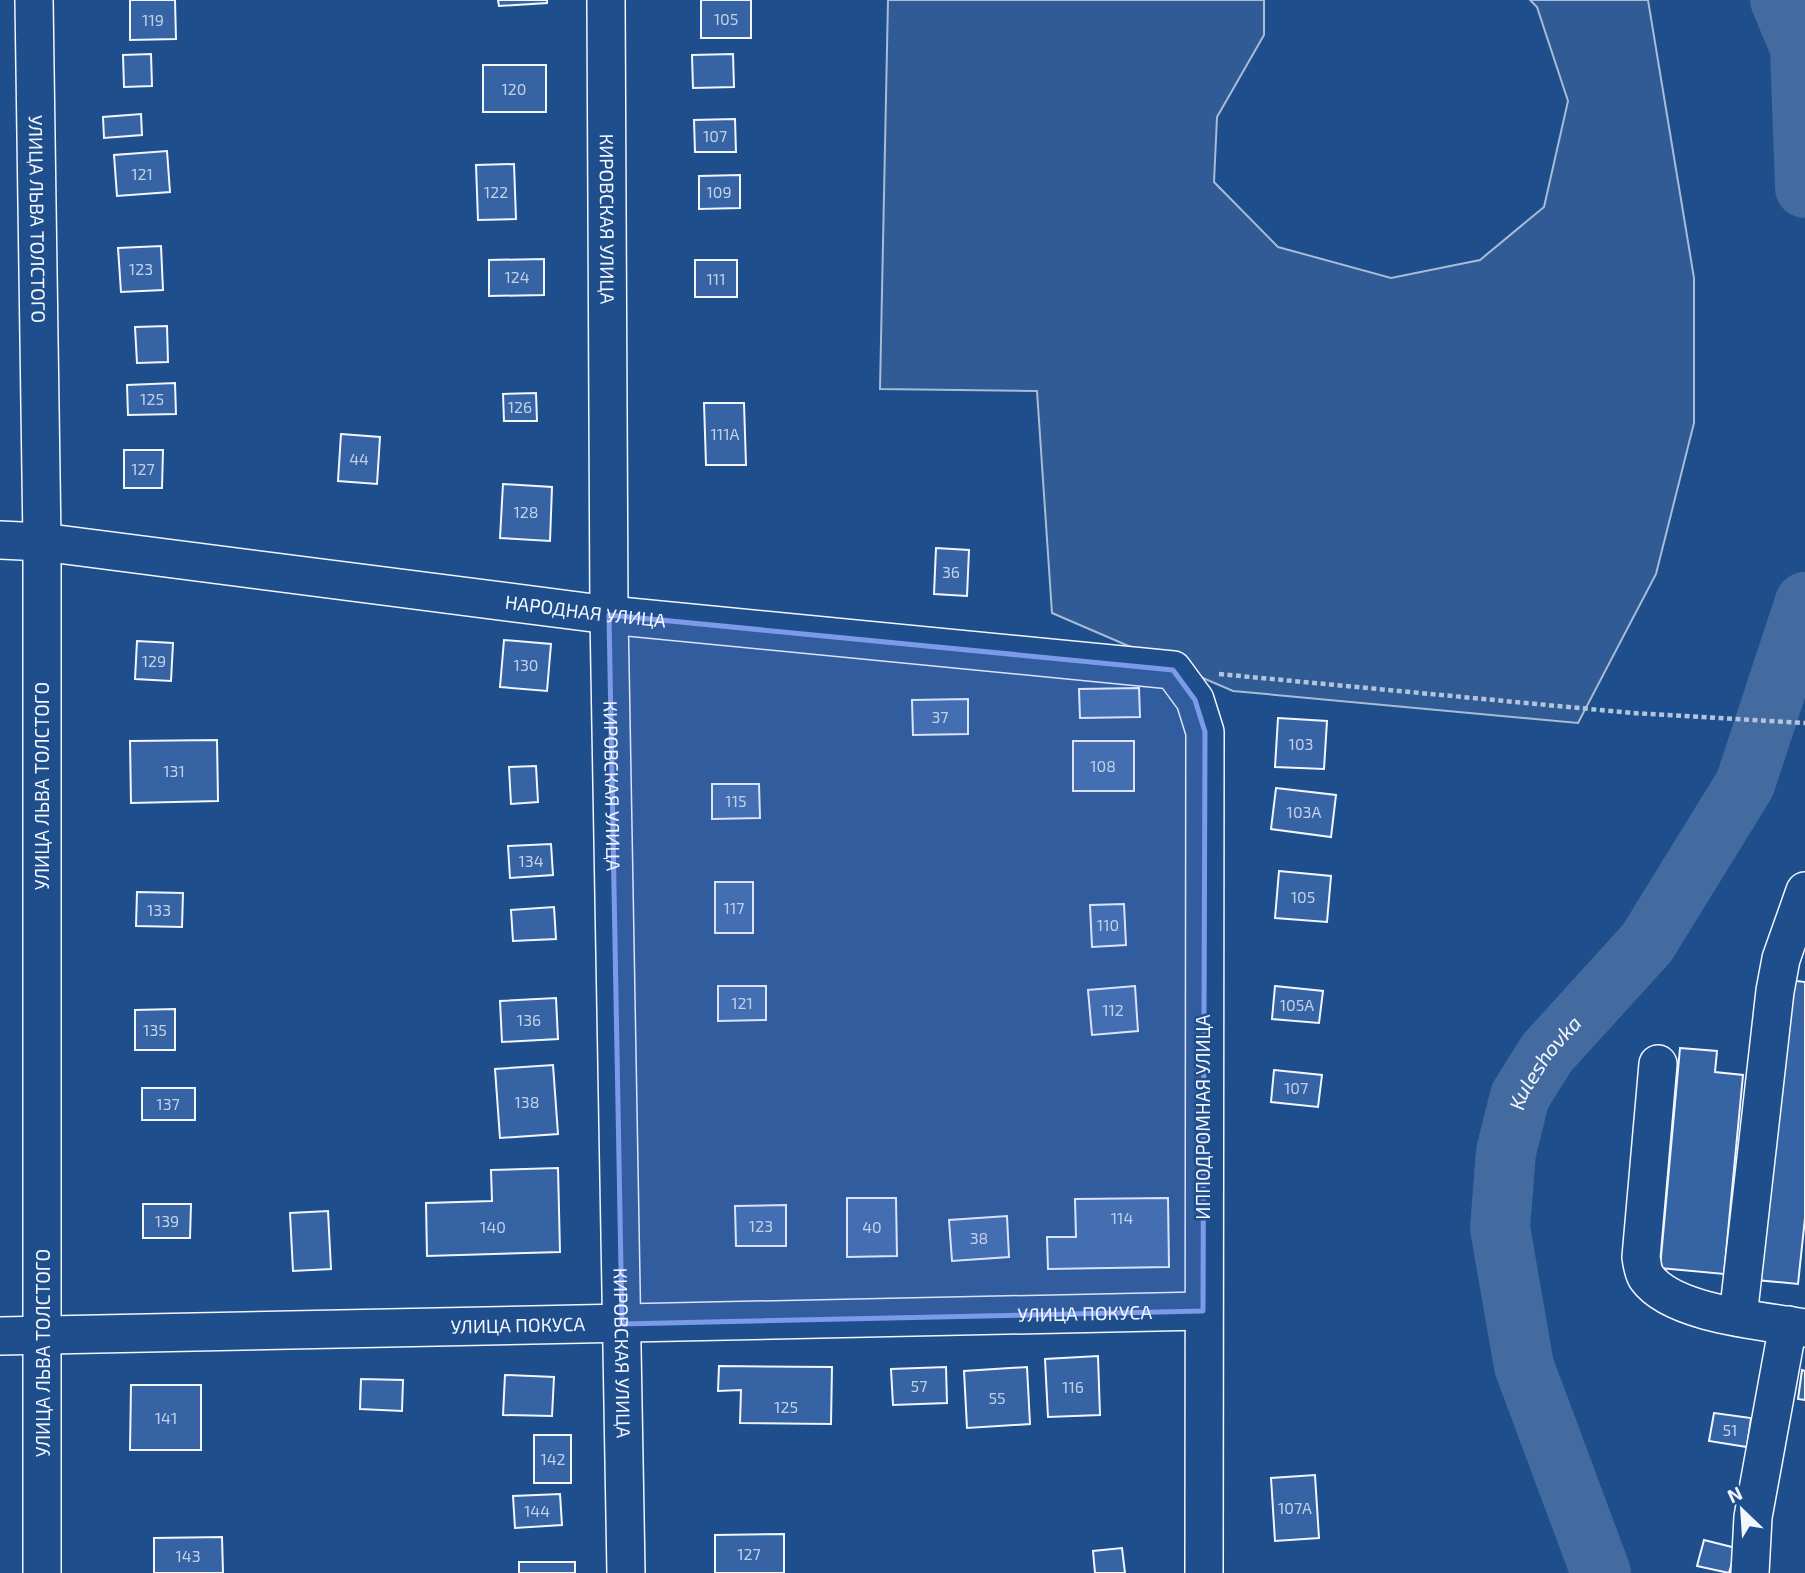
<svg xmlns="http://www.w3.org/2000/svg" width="1805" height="1573" font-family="'Exo 2',sans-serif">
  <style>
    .built { fill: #305b95; stroke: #a8bbd7; stroke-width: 2 }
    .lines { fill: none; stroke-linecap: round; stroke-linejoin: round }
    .river { stroke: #446ba0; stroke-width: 60 }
    .building { fill: #3563a3; stroke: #f2f6ff; stroke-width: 2 }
    .minor-casing { stroke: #f2f6ff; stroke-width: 40 }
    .path { stroke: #b3c4dc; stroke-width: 4.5; stroke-dasharray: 5 3.5; stroke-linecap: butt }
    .minor { stroke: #1f4e8c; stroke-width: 37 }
    .marked { fill: #7d9aea; fill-opacity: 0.2; stroke: #7d9aea; stroke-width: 5; stroke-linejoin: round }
    .labels { text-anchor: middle; stroke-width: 5; stroke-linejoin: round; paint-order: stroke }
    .number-label { font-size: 16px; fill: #c3d1e8 }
    .street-label { font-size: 19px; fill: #f2f6ff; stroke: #1f4e8c }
    .water-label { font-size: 21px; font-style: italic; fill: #f2f6ff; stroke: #1f4e8c }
  </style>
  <rect width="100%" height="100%" fill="#1f4e8c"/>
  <path class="built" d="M 888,0 L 1264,0 L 1264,35 L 1217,117 L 1214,182 L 1278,247 L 1391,278 L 1480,260 L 1544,207 L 1568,101 L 1537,7 L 1530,0 L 1648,0 L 1694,278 L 1694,423 L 1656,574 L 1578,723 L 1233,691 L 1052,613 L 1037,391 L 880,389 Z"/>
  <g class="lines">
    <g class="river">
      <path d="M 1780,0 L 1800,48 L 1805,188"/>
      <path id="s1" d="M 1601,1573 L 1524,1366 L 1500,1228 L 1506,1152 L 1520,1096 L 1547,1053 L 1647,943 L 1745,784 L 1805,602"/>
    </g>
  </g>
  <path class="building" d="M 130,0 L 175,0 L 176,39 L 130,40 Z
    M 498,0 L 547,0 L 547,3 L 499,6 Z
    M 701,0 L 751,0 L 751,38 L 701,38 Z
    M 151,54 L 152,86 L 124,87 L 123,55 Z
    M 733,54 L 734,87 L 693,88 L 692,55 Z
    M 483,65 L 546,65 L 546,112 L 483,112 Z
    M 141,114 L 142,135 L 104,138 L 103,117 Z
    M 735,119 L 736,152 L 695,152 L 694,120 Z
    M 167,151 L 170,192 L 117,196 L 114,155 Z
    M 514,164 L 516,219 L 478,220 L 476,165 Z
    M 740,175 L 740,208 L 699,209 L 699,176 Z
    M 161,246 L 163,290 L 121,292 L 118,248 Z
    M 544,259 L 544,295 L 489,296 L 489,260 Z
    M 695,260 L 737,260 L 737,297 L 695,297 Z
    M 167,326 L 168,362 L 137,363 L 135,327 Z
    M 175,383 L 176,414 L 128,415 L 127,385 Z
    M 536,393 L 537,421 L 504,421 L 503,394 Z
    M 704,403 L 744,403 L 746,465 L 706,465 Z
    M 341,434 L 380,437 L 377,484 L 338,481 Z
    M 124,450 L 163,450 L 162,488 L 124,488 Z
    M 503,484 L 552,487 L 550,541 L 500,538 Z
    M 936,548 L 969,550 L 967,596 L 934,594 Z
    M 504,640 L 551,644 L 547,691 L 500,687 Z
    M 137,641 L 173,643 L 171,681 L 135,679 Z
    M 1139,688 L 1140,717 L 1080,718 L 1079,689 Z
    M 968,699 L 968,734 L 913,735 L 912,700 Z
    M 1278,718 L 1327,721 L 1324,769 L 1275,767 Z
    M 217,740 L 218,801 L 131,803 L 130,741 Z
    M 1073,741 L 1134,741 L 1134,791 L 1073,791 Z
    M 536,766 L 538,802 L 511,804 L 509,767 Z
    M 712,784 L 759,784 L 760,818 L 712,819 Z
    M 1276,788 L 1336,795 L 1331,837 L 1271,829 Z
    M 551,844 L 553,875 L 510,878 L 508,846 Z
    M 1279,871 L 1331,876 L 1327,922 L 1275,918 Z
    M 715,882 L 753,882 L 753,933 L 715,933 Z
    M 137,892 L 183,893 L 182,927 L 136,926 Z
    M 1124,904 L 1126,945 L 1092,947 L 1090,905 Z
    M 554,907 L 556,939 L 513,941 L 511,910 Z
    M 1788,980 L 1805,982 L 1805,1218 L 1798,1284 L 1756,1280 Z
    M 718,986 L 766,986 L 766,1020 L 718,1021 Z
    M 1135,986 L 1138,1031 L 1092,1035 L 1088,990 Z
    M 1275,986 L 1323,991 L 1319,1023 L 1272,1019 Z
    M 556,998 L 558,1039 L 502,1042 L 500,1001 Z
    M 175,1009 L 175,1050 L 135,1050 L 135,1010 Z
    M 1680,1048 L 1717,1051 L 1715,1072 L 1743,1075 L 1724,1274 L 1660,1268 Z
    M 553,1065 L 558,1134 L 500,1138 L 495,1069 Z
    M 1274,1070 L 1322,1075 L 1318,1107 L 1271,1102 Z
    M 142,1088 L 195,1088 L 195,1120 L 142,1120 Z
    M 558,1168 L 560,1252 L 427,1256 L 426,1203 L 492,1201 L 491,1170 Z
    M 847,1198 L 896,1198 L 897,1256 L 847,1257 Z
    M 1168,1198 L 1169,1267 L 1048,1269 L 1047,1237 L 1076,1237 L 1075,1199 Z
    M 143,1204 L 191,1204 L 190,1238 L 143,1238 Z
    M 786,1205 L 786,1246 L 736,1246 L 735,1206 Z
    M 328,1211 L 331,1269 L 293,1271 L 290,1213 Z
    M 1007,1216 L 1009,1257 L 952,1261 L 949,1220 Z
    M 1098,1356 L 1100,1415 L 1048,1417 L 1045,1359 Z
    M 719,1366 L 832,1367 L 831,1424 L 740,1423 L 741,1390 L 718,1391 Z
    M 946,1367 L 947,1403 L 893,1405 L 891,1369 Z
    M 1027,1367 L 1030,1424 L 967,1428 L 964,1371 Z
    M 1802,1370 L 1805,1371 L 1805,1400 L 1798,1399 Z
    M 505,1375 L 554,1377 L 552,1416 L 503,1415 Z
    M 361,1379 L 403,1380 L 402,1411 L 360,1409 Z
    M 131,1385 L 201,1385 L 201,1450 L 130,1450 Z
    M 1714,1413 L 1751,1418 L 1747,1447 L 1709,1441 Z
    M 534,1435 L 571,1435 L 571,1483 L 534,1483 Z
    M 1315,1475 L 1319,1538 L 1275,1541 L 1271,1478 Z
    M 560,1494 L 562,1525 L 515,1528 L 513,1496 Z
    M 784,1534 L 784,1573 L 715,1573 L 715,1535 Z
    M 222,1537 L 223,1573 L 154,1573 L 154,1538 Z
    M 1704,1540 L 1736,1548 L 1729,1573 L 1697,1566 Z
    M 1122,1548 L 1125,1573 L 1095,1573 L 1093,1551 Z
    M 519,1562 L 575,1562 L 575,1573 L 519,1573 Z"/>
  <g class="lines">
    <defs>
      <g id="minor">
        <path id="s2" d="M 34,0 L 42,542 L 42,1573"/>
        <path id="s3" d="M 606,0 L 609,615 L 626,1573"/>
        <path id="s4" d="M 0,540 L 42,542 L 609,615 L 1173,670 L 1195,700 L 1205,732 L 1204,1573"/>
        <path d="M 1658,1064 L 1641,1257 C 1642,1263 1643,1273 1647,1278 C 1673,1314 1763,1321 1805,1328"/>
        <path d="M 1738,1317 L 1775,991 L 1781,959 L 1805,891"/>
        <path id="s5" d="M 0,1336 L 1203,1311"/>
        <path d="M 1750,1573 L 1753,1517 L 1788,1325"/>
      </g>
    </defs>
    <use href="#minor" class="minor-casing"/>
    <path class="path" d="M 1219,674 L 1632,713 L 1805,723"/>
    <use href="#minor" class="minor"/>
  </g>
  <path class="marked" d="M 609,615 L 1173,670 L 1195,700 L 1205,732 L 1203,1311 L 622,1324 Z"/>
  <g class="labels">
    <g class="number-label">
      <text x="726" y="25">105</text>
      <text x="153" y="26">119</text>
      <text x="514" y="95">120</text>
      <text x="715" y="142">107</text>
      <text x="142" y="180">121</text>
      <text x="496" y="198">122</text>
      <text x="719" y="198">109</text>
      <text x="141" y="275">123</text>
      <text x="517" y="283">124</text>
      <text x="716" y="285">111</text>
      <text x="152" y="405">125</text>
      <text x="520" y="413">126</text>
      <text x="725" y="440">111А</text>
      <text x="359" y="465">44</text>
      <text x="143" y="475">127</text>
      <text x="526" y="518">128</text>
      <text x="951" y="578">36</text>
      <text x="154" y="667">129</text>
      <text x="526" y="671">130</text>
      <text x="940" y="723">37</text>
      <text x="1301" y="750">103</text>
      <text x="1103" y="772">108</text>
      <text x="174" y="777">131</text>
      <text x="736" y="807">115</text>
      <text x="1304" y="818">103А</text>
      <text x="531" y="867">134</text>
      <text x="1303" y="903">105</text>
      <text x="734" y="914">117</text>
      <text x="159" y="916">133</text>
      <text x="1108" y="931">110</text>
      <text x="742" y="1009">121</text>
      <text x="1297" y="1011">105А</text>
      <text x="1113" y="1016">112</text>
      <text x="529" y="1026">136</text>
      <text x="155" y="1036">135</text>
      <text x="1296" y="1094">107</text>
      <text x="527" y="1108">138</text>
      <text x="168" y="1110">137</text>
      <text x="1122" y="1224">114</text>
      <text x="167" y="1227">139</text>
      <text x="761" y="1232">123</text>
      <text x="493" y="1233">140</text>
      <text x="872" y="1233">40</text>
      <text x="979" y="1244">38</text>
      <text x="919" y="1392">57</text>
      <text x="1073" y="1393">116</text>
      <text x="997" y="1404">55</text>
      <text x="786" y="1413">125</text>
      <text x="166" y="1424">141</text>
      <text x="1730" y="1436">51</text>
      <text x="553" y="1465">142</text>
      <text x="1295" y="1514">107А</text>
      <text x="537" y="1517">144</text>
      <text x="749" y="1560">127</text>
      <text x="188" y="1562">143</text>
    </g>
    <g class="street-label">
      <text dy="7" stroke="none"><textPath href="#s2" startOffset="219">УЛИЦА ЛЬВА ТОЛСТОГО</textPath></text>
      <text dy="7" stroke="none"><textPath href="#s3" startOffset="219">КИРОВСКАЯ УЛИЦА</textPath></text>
      <text dy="7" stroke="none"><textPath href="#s4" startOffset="590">НАРОДНАЯ УЛИЦА</textPath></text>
      <text transform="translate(42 786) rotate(-90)" y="7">УЛИЦА ЛЬВА ТОЛСТОГО</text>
      <text dy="7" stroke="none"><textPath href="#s3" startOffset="786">КИРОВСКАЯ УЛИЦА</textPath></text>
      <text transform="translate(1203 1117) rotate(-90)" y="7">ИППОДРОМНАЯ УЛИЦА</text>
      <text dy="7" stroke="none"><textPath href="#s5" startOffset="1085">УЛИЦА ПОКУСА</textPath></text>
      <text dy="7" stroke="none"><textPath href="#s5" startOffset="518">УЛИЦА ПОКУСА</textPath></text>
      <text transform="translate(43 1353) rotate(-90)" y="7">УЛИЦА ЛЬВА ТОЛСТОГО</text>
      <text dy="7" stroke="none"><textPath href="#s3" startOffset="1353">КИРОВСКАЯ УЛИЦА</textPath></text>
    </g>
    <g class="water-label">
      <text dy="7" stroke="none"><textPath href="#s1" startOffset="536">Kuleshovka</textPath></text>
    </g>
  </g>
  <g transform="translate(1742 1510) rotate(335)" stroke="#1f4e8c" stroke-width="5" paint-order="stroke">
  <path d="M0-5L12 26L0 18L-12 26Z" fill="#f2f6ff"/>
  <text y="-10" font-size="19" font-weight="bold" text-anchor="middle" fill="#f2f6ff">N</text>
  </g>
</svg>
